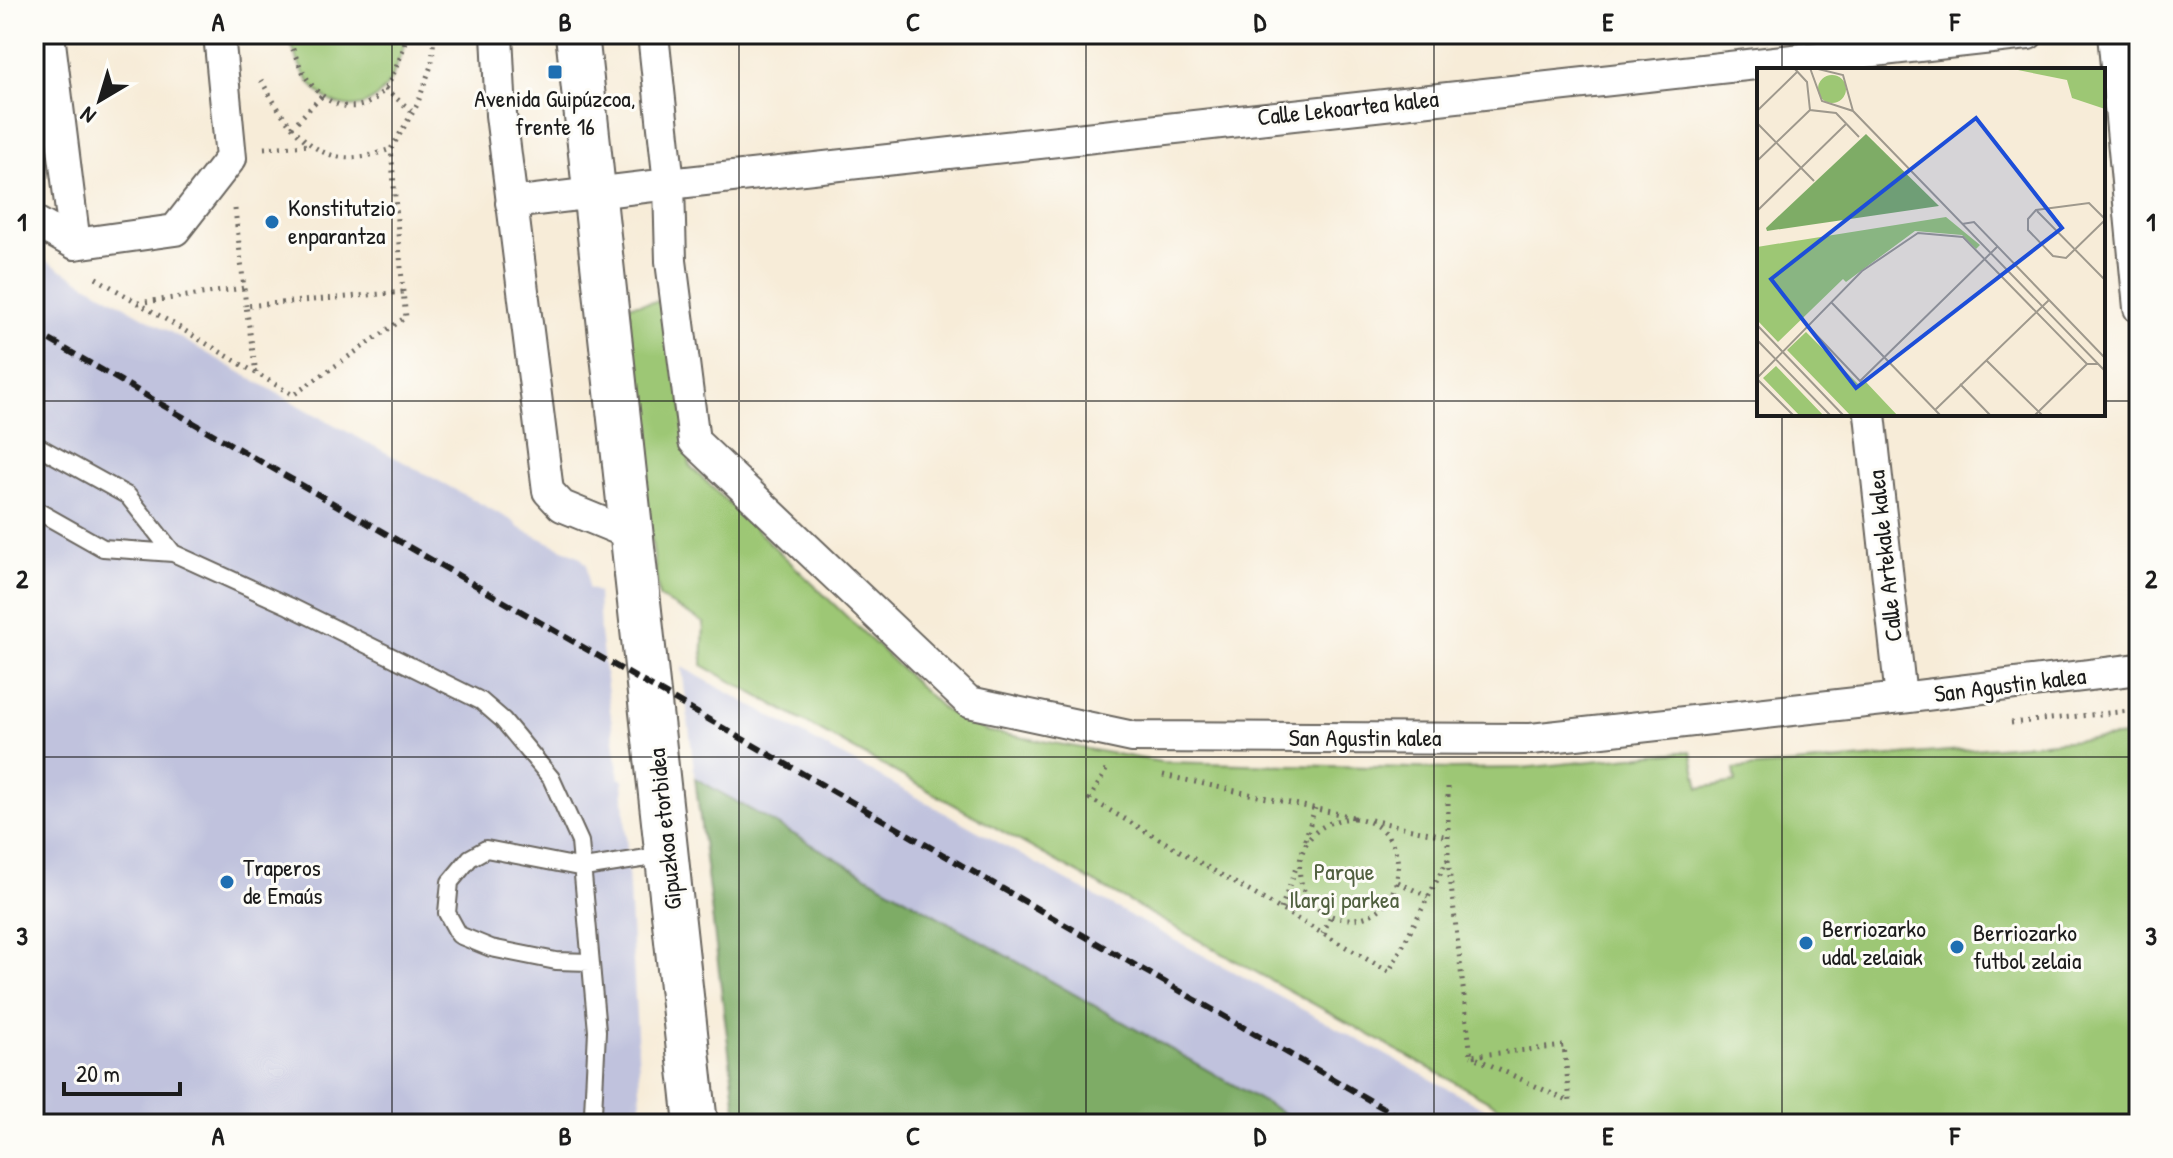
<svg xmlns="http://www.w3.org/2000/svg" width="2173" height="1158" font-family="'Patrick Hand',sans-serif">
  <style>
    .industrial { fill: #c0c2dd }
    .green { fill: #9dc774; stroke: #5c7248; stroke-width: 2 }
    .forest { fill: #7eac66; stroke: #4d6441; stroke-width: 2 }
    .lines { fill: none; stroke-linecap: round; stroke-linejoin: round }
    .service-casing { stroke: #69655e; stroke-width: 20 }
    .minor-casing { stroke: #69655e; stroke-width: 34 }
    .secondary-casing { stroke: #69655e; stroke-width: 46 }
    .path { stroke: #69655e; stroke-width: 5; stroke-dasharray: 2 6; stroke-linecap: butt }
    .service { stroke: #fff; stroke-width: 16 }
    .minor { stroke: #fff; stroke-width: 30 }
    .secondary { stroke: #fff; stroke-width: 42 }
    .rail { stroke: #1c1c1c; stroke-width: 6; stroke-dasharray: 12 6; stroke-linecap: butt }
    .grid { fill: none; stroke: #1c1c1c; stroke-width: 2; stroke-opacity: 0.55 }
    .poi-dot { fill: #1f6fb2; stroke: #fdfcf7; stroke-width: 3 }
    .labels { text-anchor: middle; stroke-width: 6; stroke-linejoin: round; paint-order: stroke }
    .poi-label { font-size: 24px; fill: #1c1c1c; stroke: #fdfcf7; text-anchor: start }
    .street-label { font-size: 24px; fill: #1c1c1c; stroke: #fdfcf7 }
    .park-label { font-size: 24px; fill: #50603f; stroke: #fdfcf7 }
    .inset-road { fill: none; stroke: #9f998d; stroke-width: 2 }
    .view { fill: #1d4ed8; fill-opacity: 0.15; stroke: #1d4ed8; stroke-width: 4 }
    .inset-edge { fill: none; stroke: #1c1c1c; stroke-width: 4 }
    .neatline { fill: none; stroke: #1c1c1c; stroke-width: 3 }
    .grid-label { font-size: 26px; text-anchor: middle; font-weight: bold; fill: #1c1c1c }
  </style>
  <rect width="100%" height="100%" fill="#fdfcf7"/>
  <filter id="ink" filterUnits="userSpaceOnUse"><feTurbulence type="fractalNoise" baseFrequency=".0125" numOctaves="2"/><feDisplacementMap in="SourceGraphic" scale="16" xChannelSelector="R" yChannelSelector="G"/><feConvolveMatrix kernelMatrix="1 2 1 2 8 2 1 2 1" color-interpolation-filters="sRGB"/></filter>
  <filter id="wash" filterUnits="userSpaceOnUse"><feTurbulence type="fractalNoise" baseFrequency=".006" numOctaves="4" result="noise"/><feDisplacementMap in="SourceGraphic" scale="32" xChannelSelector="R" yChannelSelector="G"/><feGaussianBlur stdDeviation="1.8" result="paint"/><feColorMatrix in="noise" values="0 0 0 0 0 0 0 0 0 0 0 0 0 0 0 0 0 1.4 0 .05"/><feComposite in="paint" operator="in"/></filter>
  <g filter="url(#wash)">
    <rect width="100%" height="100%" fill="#f7ecd8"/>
    <path class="industrial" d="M 34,254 L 296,404 L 513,521 L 519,528 L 580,557 L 587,565 L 588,588 L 598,592 L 600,633 L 619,778 L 623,780 L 642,1124 L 34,1124 Z
      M 682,667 L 1129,915 L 1513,1124 L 1302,1124 L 695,778 Z"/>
    <path class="green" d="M 287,34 L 405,34 C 406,47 399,59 395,70 C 378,115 335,119 308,80 C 299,67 293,49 287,34 Z
      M 669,300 L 690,466 L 944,710 L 986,731 L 1161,762 L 1452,769 L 1522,768 L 1691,751 L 1699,788 L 1736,782 L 1734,769 L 2139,735 L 2139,1124 L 1530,1124 L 702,665 L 704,623 L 659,597 L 621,306 Z"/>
    <path class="forest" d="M 695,778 L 1302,1124 L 738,1124 Z"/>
  </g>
  <g filter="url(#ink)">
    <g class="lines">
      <defs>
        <path id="service" d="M 34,444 L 128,496 L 173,553
          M 34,509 L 103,548 L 173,553 L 289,606 L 481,701 L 503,720 L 551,778 L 580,842 L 597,1031 L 593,1113 L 588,1124
          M 590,962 L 556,961 L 491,948 L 459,935 L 447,913 L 450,882 L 470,858 L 486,849 L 584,868 L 666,855"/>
        <path id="minor" d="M 49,34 L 75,244
          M 497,34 L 501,115 L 548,491 L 562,506 L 633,535
          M 653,34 L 669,184 L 671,261 L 694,441 L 969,702 L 1133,737 L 1531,739 L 1901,698 L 2139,669
          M 2113,34 L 2139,308
          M 511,203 L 669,184 L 2028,34
          M 34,221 L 75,244 L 175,230 L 231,158 L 219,34
          M 1870,414 L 1901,698"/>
        <path id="secondary" d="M 577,34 C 617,397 658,760 696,1124"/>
      </defs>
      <use href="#service" class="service-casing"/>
      <use href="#minor" class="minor-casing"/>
      <use href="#secondary" class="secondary-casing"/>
      <path class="path" d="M 287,34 C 293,49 299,67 308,80 C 335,119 378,115 395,70 C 399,59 406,47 405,34
        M 252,38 L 266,34
        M 261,80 C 282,117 311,165 360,157 C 371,156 381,152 391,149
        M 385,89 L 413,112
        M 292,127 L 322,96
        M 264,148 L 310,145
        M 235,209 L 246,306
        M 96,278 L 293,395 L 406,317 L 403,292 L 246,306 L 256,373
        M 403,292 L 391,149 L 417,105 L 432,63 L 434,34
        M 138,303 L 244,288
        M 2011,723 L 2139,710
        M 1106,770 L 1090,799 L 1389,972 L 1448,859 L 1448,782
        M 1163,775 L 1353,817
        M 1354,818 C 1417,825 1410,922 1347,919 C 1285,916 1280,821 1354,818 Z
        M 1371,820 L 1448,837
        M 1305,840 L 1315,808
        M 1448,860 L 1471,1056 L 1564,1046 L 1570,1102 L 1471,1056
        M 1398,882 L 1428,897
        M 1281,909 L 1297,865
        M 1323,934 L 1331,915"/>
      <use href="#service" class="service"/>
      <use href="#minor" class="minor"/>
      <use href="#secondary" class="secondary"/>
      <path class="rail" d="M 34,331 L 1411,1124"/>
    </g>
  </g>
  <path class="grid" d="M 392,34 L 392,1124M 739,34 L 739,1124M 1086,34 L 1086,1124M 1434,34 L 1434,1124M 1782,34 L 1782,70M 34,401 L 1759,401M 2103,401 L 2139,401M 1782,414 L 1782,1124M 34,757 L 2139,757"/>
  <g class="poi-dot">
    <rect x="547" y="64" width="16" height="16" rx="4"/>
    <circle cx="272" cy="222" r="8"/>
    <circle cx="227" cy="882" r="8"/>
    <circle cx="1806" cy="943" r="8"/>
    <circle cx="1957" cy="947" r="8"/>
  </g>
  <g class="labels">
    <g class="poi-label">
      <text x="555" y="107" text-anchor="middle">Avenida Guipúzcoa,<tspan x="555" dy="28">frente 16</tspan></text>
      <text x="288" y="216">Konstitutzio<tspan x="288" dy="28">enparantza</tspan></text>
      <text x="243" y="876">Traperos<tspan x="243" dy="28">de Emaús</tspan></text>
      <text x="1822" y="937">Berriozarko<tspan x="1822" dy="28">udal zelaiak</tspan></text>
      <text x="1973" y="941">Berriozarko<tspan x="1973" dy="28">futbol zelaia</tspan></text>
    </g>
    <g class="street-label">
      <text transform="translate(1348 108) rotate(-6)" y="8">Calle Lekoartea kalea</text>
      <text transform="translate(1885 556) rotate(-96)" y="8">Calle Artekale kalea</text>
      <text transform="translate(2010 685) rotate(-7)" y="8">San Agustin kalea</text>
      <text x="1365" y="746">San Agustin kalea</text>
      <text transform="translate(665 829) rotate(-96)" y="8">Gipuzkoa etorbidea</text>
    </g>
    <g class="park-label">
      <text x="1344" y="880">Parque<tspan x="1344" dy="28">Ilargi parkea</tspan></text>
    </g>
  </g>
  <g transform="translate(1757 68)">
    <rect width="348" height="348" fill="#f7ecd8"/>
    <path d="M 251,0 L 348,0 L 348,41 L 315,30 L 310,12 ZM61 21a14 14 0 1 1 28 0a14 14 0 1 1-28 0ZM 189,149 L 223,177 L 219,181 L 205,167 L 158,163 L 89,214 L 86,211 L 21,274 L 0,252 L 0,179 ZM 49,264 L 102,317 L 108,313 L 141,348 L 94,348 L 30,282 ZM 19,298 L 67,348 L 43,348 L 6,310 Z" fill="#9dc774"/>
    <path d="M 109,66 L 182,138 L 10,163 L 9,160 Z" fill="#7eac66"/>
    <path class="inset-road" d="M 37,0 L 50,14 L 53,42 L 79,45 L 102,69M 53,0 L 65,33 L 96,43 L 348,303M 57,0 L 86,7 L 96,43M 0,43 L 40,4M 0,55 L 57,113M 0,93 L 53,42M 0,143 L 89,56M 280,143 L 348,212M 348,151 L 332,135 L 279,142 L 271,151 L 271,162 L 296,188 L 309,190 L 348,152M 205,156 L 217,154 L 348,290M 74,234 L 184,348M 0,257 L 87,348M 50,257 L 103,313 L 241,178M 0,272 L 74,348M 229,292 L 286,348M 0,310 L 105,203 L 161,165 L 206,169 L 330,296M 0,311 L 37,348M 203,316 L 234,348M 178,342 L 292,232M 277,348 L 330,296 L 341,296"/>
    <path class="view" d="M 219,50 L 305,160 L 99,320 L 14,211 Z"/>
    <rect width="348" height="348" class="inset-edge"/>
  </g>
  <rect width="2173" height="1158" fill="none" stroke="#fdfcf7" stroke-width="88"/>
  <g transform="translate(100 100) rotate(218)" stroke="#fdfcf7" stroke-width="6" paint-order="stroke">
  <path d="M0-6L14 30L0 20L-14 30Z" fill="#1c1c1c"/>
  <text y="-12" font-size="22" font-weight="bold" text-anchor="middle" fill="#1c1c1c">N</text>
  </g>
  <path d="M64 1082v12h116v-12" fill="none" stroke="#1c1c1c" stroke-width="4"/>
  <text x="76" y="1082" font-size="24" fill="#1c1c1c" stroke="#fdfcf7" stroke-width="6" paint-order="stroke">20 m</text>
  <rect x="44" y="44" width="2085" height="1070" class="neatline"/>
  <g class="grid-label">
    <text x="218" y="31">A</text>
    <text x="565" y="31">B</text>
    <text x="913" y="31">C</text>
    <text x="1260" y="31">D</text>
    <text x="1608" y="31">E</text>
    <text x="1955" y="31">F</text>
    <text x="22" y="231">1</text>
    <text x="2151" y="231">1</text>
    <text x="22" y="588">2</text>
    <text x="2151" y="588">2</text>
    <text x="22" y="945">3</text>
    <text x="2151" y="945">3</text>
    <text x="218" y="1145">A</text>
    <text x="565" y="1145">B</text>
    <text x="913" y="1145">C</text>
    <text x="1260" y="1145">D</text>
    <text x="1608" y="1145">E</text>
    <text x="1955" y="1145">F</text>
  </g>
</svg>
